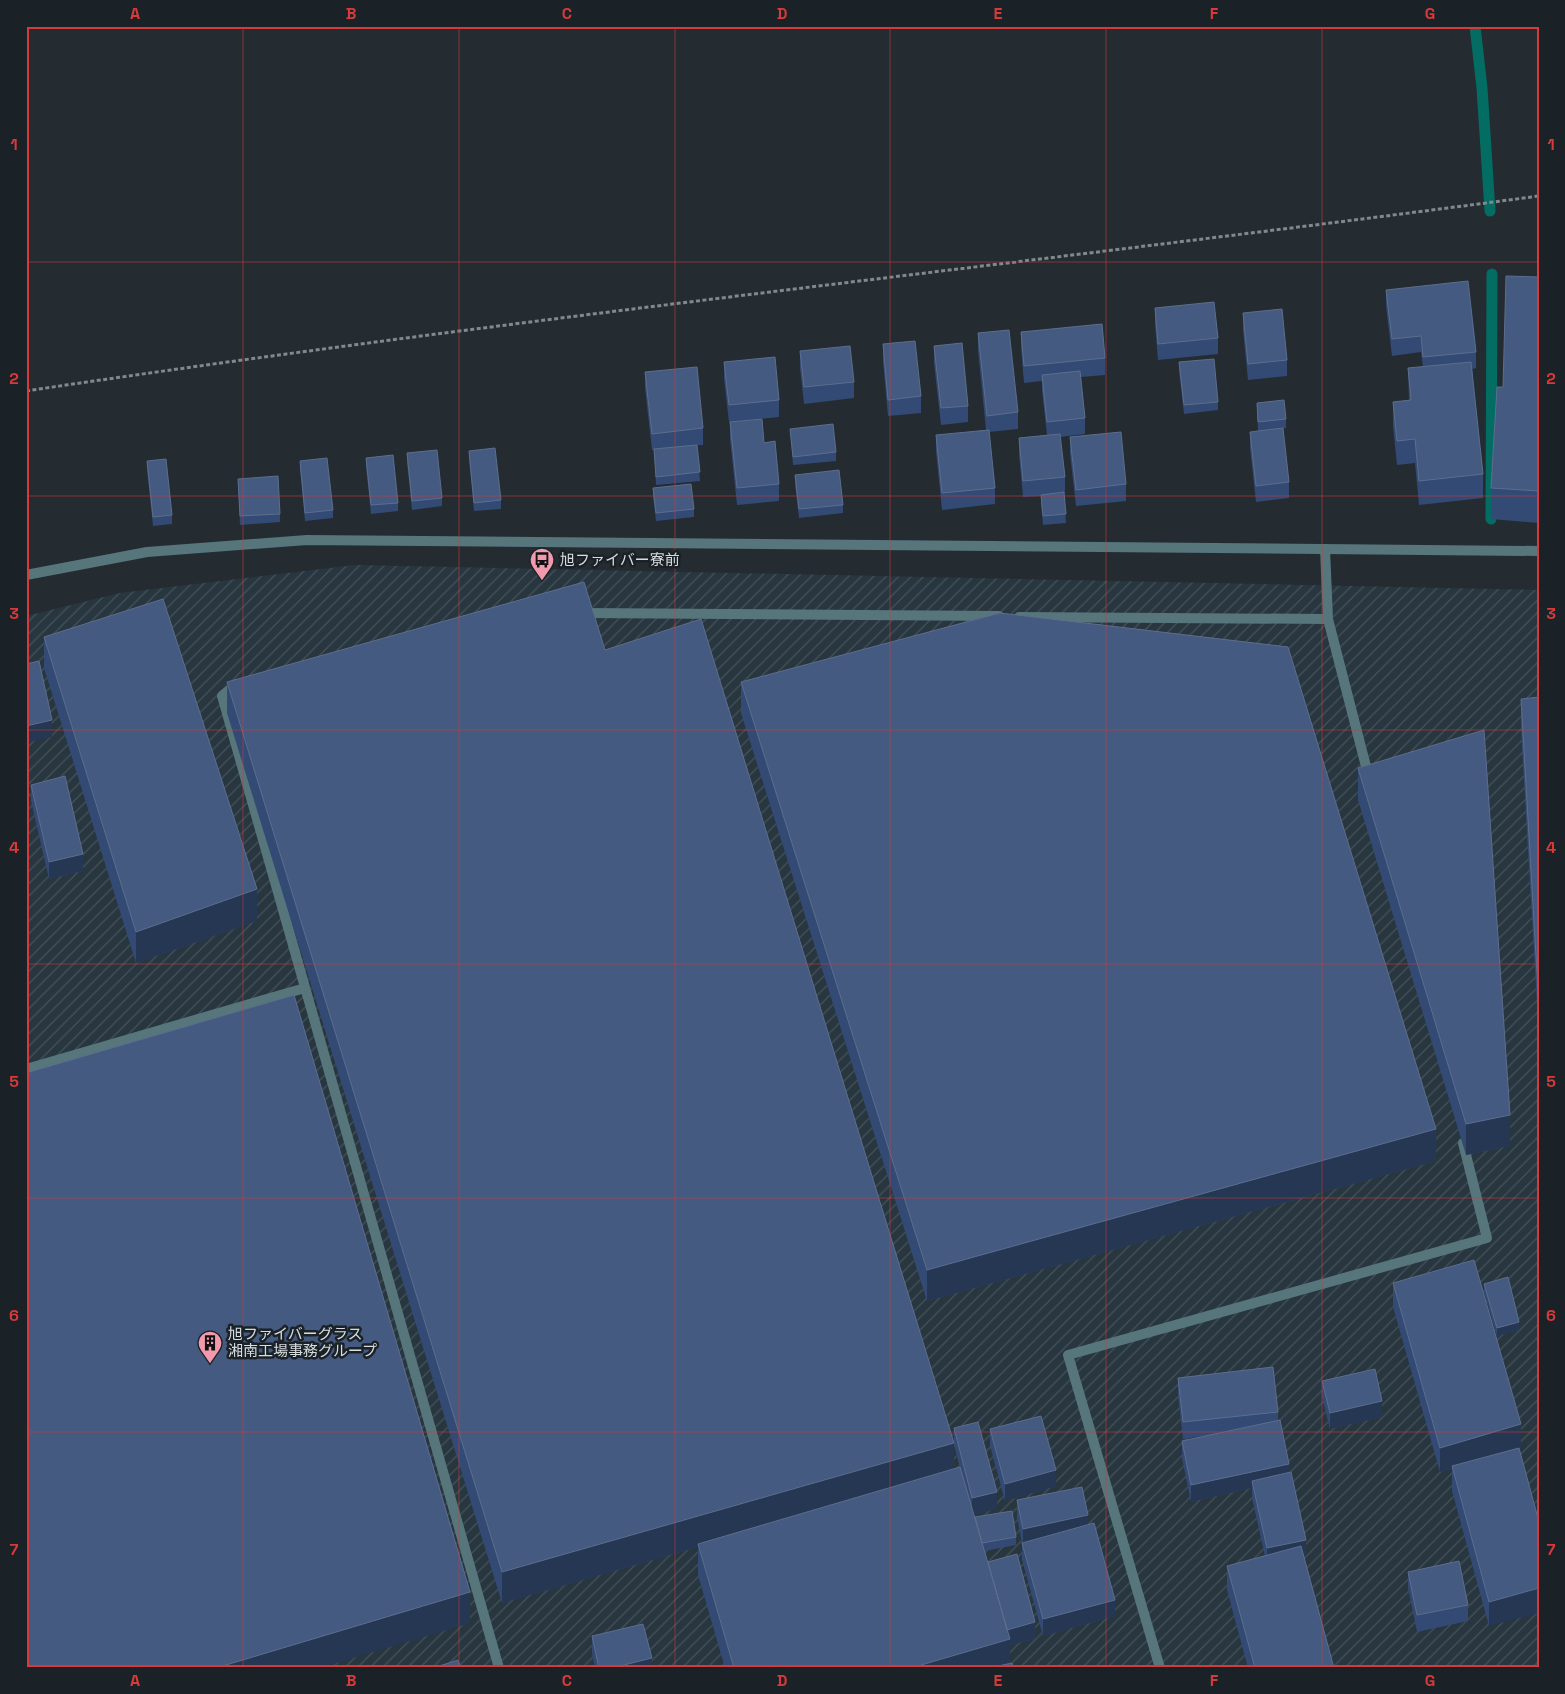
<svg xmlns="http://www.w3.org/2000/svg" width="1565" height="1694" font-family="'Space Grotesk','Noto Sans JP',sans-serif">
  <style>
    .industrial { fill: url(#industrial-furrows) }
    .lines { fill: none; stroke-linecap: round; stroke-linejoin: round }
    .stream { stroke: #036d64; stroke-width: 11 }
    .path { stroke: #82898d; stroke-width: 3; stroke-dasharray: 4 2.5; stroke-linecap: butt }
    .service { stroke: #56767c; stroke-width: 10 }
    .tertiary { stroke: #56767c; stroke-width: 10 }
    .wall { fill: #334a74; fill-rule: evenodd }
    .shaded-wall { fill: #263754 }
    .building { fill: #455a80; stroke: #5c6e8e }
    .grid { fill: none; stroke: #d63a3a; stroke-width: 1; stroke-opacity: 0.55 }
    .labels { text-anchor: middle; stroke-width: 5; stroke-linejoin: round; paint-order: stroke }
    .poi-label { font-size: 15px; fill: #d6dcdf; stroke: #1b2227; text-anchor: start }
    .neatline { fill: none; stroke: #d63a3a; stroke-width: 2 }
    .grid-label { font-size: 16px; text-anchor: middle; font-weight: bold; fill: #d63a3a }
  </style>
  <defs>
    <pattern id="industrial-furrows" width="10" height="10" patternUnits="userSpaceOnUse" patternTransform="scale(1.25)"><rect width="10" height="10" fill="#28363f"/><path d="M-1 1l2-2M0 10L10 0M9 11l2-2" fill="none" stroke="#46525a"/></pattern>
  </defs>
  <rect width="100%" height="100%" fill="#242c31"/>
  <path class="industrial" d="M 355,565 L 1539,590 L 1539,1668 L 26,1668 L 26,616 L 120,593 Z"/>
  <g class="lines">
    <path class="stream" d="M 1475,26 L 1482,88 L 1490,211
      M 1491,519 L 1492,274"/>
    <path class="path" d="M 26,391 C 529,316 1035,263 1539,196"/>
    <path class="service" d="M 1325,549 L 1328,619 L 1369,778
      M 582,613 L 999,616
      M 1019,617 L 1328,619
      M 237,684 L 222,696 L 499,1668
      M 26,1069 L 305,988
      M 1160,1668 L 1068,1355 L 1487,1238 L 1463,1143"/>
    <path class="tertiary" d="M 26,575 L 147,552 L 307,540 L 1539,551"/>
  </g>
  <path class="wall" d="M 1539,277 L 1539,523 L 1491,519 L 1491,488 L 1503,387 Z
    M 1386,290 L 1476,352 L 1476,368 L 1472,369 L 1483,474 L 1483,498 L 1419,505 L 1415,463 L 1397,465 L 1393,426 L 1393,402 L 1409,400 L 1408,368 L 1423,367 L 1421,352 L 1392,356 L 1386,306 Z
    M 1155,308 L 1218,338 L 1218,354 L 1158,360 L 1155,324 Z
    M 1243,313 L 1287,360 L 1287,376 L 1248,380 L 1243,330 Z
    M 1021,332 L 1105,358 L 1105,375 L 1081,377 L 1085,418 L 1085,434 L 1060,437 L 1065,477 L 1065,493 L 1064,493 L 1066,523 L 1043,525 L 1041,503 L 1041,496 L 1023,497 L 1019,454 L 1019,438 L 1047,435 L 1042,391 L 1042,381 L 1024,383 L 1021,348 Z
    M 978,333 L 1018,412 L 1018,429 L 989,432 L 995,488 L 995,504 L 942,510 L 936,451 L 936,435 L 986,430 L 978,350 Z
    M 883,344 L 921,396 L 921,413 L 888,416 L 883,361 Z
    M 934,346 L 968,406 L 968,422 L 941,425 L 934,363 Z
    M 800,351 L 854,382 L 854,398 L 804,404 L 800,368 Z
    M 724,362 L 779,400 L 779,417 L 729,422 L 724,379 Z
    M 1179,362 L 1218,402 L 1218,410 L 1184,414 L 1179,370 Z
    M 645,372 L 703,428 L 703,445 L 697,445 L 700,481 L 656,485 L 654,450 L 652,450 L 645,388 Z
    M 1257,403 L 1286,419 L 1286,428 L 1258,431 Z
    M 730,422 L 764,443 L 779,484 L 779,501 L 737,505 L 730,439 Z
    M 790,429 L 836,452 L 836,461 L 793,465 Z
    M 1250,432 L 1289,482 L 1289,498 L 1256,502 L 1250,448 Z
    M 1070,437 L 1126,484 L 1126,501 L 1076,506 L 1070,454 Z
    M 469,451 L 501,500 L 501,509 L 474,511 L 469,459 Z
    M 407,453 L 442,498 L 442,506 L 412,510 L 407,462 Z
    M 366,458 L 398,503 L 398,511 L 371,514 L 366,466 Z
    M 147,461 L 172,515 L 172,524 L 153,526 L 147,469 Z
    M 300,461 L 333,510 L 333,518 L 305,521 L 300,469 Z
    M 795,475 L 843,505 L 843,513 L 799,518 L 795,484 Z
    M 238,479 L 280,514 L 280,522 L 240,525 Z
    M 653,488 L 694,509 L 694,517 L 656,521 L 653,496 Z
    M 44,637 L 257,921 L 136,963 L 44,668 Z
    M 605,650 L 954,1442 L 954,1428 L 997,1509 L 974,1514 L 975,1517 L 1016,1537 L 1016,1545 L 985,1551 L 988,1564 L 1035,1639 L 1010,1645 L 1010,1664 L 1013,1668 L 725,1668 L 698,1575 L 698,1547 L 502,1603 L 227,713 L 227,682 ZM 954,1445 L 960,1468 L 954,1469 Z
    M 741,682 L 1436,1161 L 927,1301 L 741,713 Z
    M 1539,697 L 1539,1038 L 1521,730 L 1521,699 Z
    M 1358,768 L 1510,1146 L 1466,1155 L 1358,800 Z
    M 31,785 L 83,871 L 49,879 L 31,801 Z
    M 1393,1283 L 1521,1449 L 1519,1449 L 1489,1626 L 1452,1491 L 1452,1469 L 1440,1472 L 1393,1307 Z
    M 1484,1284 L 1519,1330 L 1497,1336 L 1484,1292 Z
    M 1178,1378 L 1278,1412 L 1278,1420 L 1306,1556 L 1304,1557 L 1334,1668 L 1248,1668 L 1227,1590 L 1227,1566 L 1265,1556 L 1252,1498 L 1252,1488 L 1191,1502 L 1182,1458 L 1182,1441 L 1204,1436 L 1183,1439 L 1178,1395 Z
    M 1322,1381 L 1382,1417 L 1330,1429 L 1322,1397 Z
    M 990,1429 L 1056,1486 L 1005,1501 L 990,1446 Z
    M 1017,1500 L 1088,1525 L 1115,1616 L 1043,1636 L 1022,1560 L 1022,1543 L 1017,1517 Z
    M 1408,1572 L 1468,1605 L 1468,1621 L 1417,1632 L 1408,1588 Z
    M 592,1636 L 652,1668 L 595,1668 L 592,1653 Z"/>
  <path class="shaded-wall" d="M 52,720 L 52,737 L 26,743 L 26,726 Z
    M 83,854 L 83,871 L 49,879 L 49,862 Z
    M 257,889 L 257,921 L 136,963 L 136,932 Z
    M 1510,1115 L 1510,1146 L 1466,1155 L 1466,1124 Z
    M 1436,1129 L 1436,1161 L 927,1301 L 927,1270 Z
    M 1519,1322 L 1519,1330 L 1497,1336 L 1497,1328 Z
    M 1382,1401 L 1382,1417 L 1330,1429 L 1330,1413 Z
    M 1521,1424 L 1521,1449 L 1453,1468 L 1452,1466 L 1452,1469 L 1440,1472 L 1440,1448 Z
    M 954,1443 L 954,1474 L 698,1544 L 698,1547 L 502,1603 L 502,1572 Z
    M 1289,1464 L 1289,1480 L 1252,1481 L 1252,1488 L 1191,1502 L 1191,1485 Z
    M 1056,1470 L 1056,1486 L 1005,1501 L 1005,1484 Z
    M 997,1492 L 997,1509 L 972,1515 L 972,1498 Z
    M 1088,1515 L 1088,1532 L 1023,1545 L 1023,1529 Z
    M 1306,1540 L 1306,1556 L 1267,1565 L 1267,1548 Z
    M 1539,1588 L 1539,1613 L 1489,1626 L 1489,1602 Z
    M 470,1592 L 470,1623 L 320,1668 L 216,1668 Z
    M 1115,1600 L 1115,1616 L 1043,1636 L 1043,1619 Z
    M 1035,1622 L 1035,1639 L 1010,1645 L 1010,1668 L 911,1668 L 1006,1630 Z
    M 652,1658 L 652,1668 L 612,1668 Z"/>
  <path class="building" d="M 1506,276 L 1539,277 L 1539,491 L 1491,488 L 1497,387 L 1503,387 Z
    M 1468,281 L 1476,352 L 1423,357 L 1421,336 L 1392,339 L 1386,290 Z
    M 1214,302 L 1218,338 L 1158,344 L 1155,308 Z
    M 1282,309 L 1287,360 L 1248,364 L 1243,313 Z
    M 1102,324 L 1105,358 L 1024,366 L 1021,332 Z
    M 1009,330 L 1018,412 L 987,416 L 978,333 Z
    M 915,341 L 921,396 L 888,400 L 883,344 Z
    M 962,343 L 968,406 L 941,408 L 934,346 Z
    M 850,346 L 854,382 L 804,387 L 800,351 Z
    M 775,357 L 779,400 L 729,405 L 724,362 Z
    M 1214,359 L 1218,402 L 1184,405 L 1179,362 Z
    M 1471,362 L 1483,474 L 1419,481 L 1415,439 L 1397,441 L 1393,402 L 1411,400 L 1408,368 Z
    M 697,367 L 703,428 L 652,434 L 645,372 Z
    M 1080,371 L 1085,418 L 1047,422 L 1042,375 Z
    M 1284,400 L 1286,419 L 1258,422 L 1257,403 Z
    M 762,419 L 764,443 L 775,441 L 779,484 L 737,488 L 730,422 Z
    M 833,424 L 836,452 L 793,457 L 790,429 Z
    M 1283,428 L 1289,482 L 1256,486 L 1250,432 Z
    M 989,430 L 995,488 L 942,493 L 936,435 Z
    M 1121,432 L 1126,484 L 1076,490 L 1070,437 Z
    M 1060,434 L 1065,477 L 1023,481 L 1019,438 Z
    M 697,445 L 700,472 L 656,477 L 654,449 Z
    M 495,448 L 501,500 L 474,503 L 469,451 Z
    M 437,450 L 442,498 L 412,501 L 407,453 Z
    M 393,455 L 398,503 L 371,505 L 366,458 Z
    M 327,458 L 333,510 L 305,513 L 300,461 Z
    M 166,459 L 172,515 L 153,517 L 147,461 Z
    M 839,470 L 843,505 L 799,509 L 795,475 Z
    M 278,476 L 280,514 L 240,516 L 238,479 Z
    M 691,484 L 694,509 L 656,513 L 653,488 Z
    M 1064,492 L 1066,514 L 1043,516 L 1041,495 Z
    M 584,582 L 605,650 L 701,619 L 954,1443 L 502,1572 L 227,682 Z
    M 163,599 L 257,889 L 136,932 L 44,637 Z
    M 1000,613 L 1288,647 L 1436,1129 L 927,1270 L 741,682 Z
    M 39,661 L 52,720 L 26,726 L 26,664 Z
    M 1539,697 L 1539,1007 L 1521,699 Z
    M 1484,730 L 1510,1115 L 1466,1124 L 1358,768 Z
    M 65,776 L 83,854 L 49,862 L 31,785 Z
    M 294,995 L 470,1592 L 216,1668 L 26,1668 L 26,1073 Z
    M 1474,1260 L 1521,1424 L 1440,1448 L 1393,1283 Z
    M 1508,1277 L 1519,1322 L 1497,1328 L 1484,1284 Z
    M 1273,1367 L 1278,1412 L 1183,1422 L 1178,1378 Z
    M 1375,1369 L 1382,1401 L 1330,1413 L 1322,1381 Z
    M 1041,1416 L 1056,1470 L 1005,1484 L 990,1429 Z
    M 1280,1420 L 1289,1464 L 1191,1485 L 1182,1441 Z
    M 978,1422 L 997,1492 L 972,1498 L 954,1428 Z
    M 1519,1448 L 1539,1522 L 1539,1588 L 1489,1602 L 1452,1466 Z
    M 960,1467 L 1010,1639 L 911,1668 L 734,1668 L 698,1544 Z
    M 1291,1472 L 1306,1540 L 1267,1548 L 1252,1481 Z
    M 1082,1487 L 1088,1515 L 1023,1529 L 1017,1500 Z
    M 1012,1511 L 1016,1537 L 982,1543 L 975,1517 Z
    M 1094,1523 L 1115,1600 L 1043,1619 L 1022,1543 Z
    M 1301,1546 L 1334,1668 L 1255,1668 L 1227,1566 Z
    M 1017,1554 L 1035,1622 L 1007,1630 L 988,1562 Z
    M 1459,1561 L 1468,1605 L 1417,1615 L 1408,1572 Z
    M 643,1624 L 652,1658 L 612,1668 L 599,1668 L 592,1636 Z
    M 458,1660 L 461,1668 L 433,1668 Z
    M 1012,1663 L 1013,1668 L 989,1668 Z"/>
  <path class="grid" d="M 243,26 L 243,1668M 459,26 L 459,1668M 675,26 L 675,1668M 890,26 L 890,1668M 1106,26 L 1106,1668M 1322,26 L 1322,1668M 26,262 L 1539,262M 26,496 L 1539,496M 26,730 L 1539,730M 26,964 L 1539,964M 26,1198 L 1539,1198M 26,1432 L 1539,1432"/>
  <defs>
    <symbol id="bus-pin" viewBox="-11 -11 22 30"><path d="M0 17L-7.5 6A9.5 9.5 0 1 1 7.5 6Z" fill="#f29aad" stroke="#1b2227"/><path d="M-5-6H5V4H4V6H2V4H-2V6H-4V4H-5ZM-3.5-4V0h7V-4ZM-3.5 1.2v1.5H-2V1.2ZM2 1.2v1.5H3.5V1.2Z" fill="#111"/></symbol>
    <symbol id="building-pin" viewBox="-11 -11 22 30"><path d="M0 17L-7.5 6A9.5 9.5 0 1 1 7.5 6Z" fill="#f29aad" stroke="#1b2227"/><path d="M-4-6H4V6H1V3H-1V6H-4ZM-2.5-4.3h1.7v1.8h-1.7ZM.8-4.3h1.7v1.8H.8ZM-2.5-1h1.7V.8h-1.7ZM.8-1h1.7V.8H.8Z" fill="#111"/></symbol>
  </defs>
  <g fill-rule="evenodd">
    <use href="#bus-pin" x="528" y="546" width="28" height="38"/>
    <use href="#building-pin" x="196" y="1329" width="28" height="38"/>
  </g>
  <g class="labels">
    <g class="poi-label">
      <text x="560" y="565">旭ファイバー寮前</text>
      <text x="228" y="1339">旭ファイバーグラス<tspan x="228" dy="17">湘南工場事務グループ</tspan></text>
    </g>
  </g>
  <rect width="1565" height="1694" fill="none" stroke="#1b2227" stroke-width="55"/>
  <rect x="28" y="28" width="1510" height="1638" class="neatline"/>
  <g class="grid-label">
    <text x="135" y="19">A</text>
    <text x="351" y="19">B</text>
    <text x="567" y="19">C</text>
    <text x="782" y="19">D</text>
    <text x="998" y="19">E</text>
    <text x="1214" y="19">F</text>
    <text x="1430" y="19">G</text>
    <text x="14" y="150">1</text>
    <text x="1551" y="150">1</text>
    <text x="14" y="384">2</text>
    <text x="1551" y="384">2</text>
    <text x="14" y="619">3</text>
    <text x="1551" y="619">3</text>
    <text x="14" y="853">4</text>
    <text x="1551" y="853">4</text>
    <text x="14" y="1087">5</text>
    <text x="1551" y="1087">5</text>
    <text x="14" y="1321">6</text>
    <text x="1551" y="1321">6</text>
    <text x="14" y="1555">7</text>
    <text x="1551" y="1555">7</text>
    <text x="135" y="1686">A</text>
    <text x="351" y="1686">B</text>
    <text x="567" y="1686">C</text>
    <text x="782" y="1686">D</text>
    <text x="998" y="1686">E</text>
    <text x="1214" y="1686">F</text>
    <text x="1430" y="1686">G</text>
  </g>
</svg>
